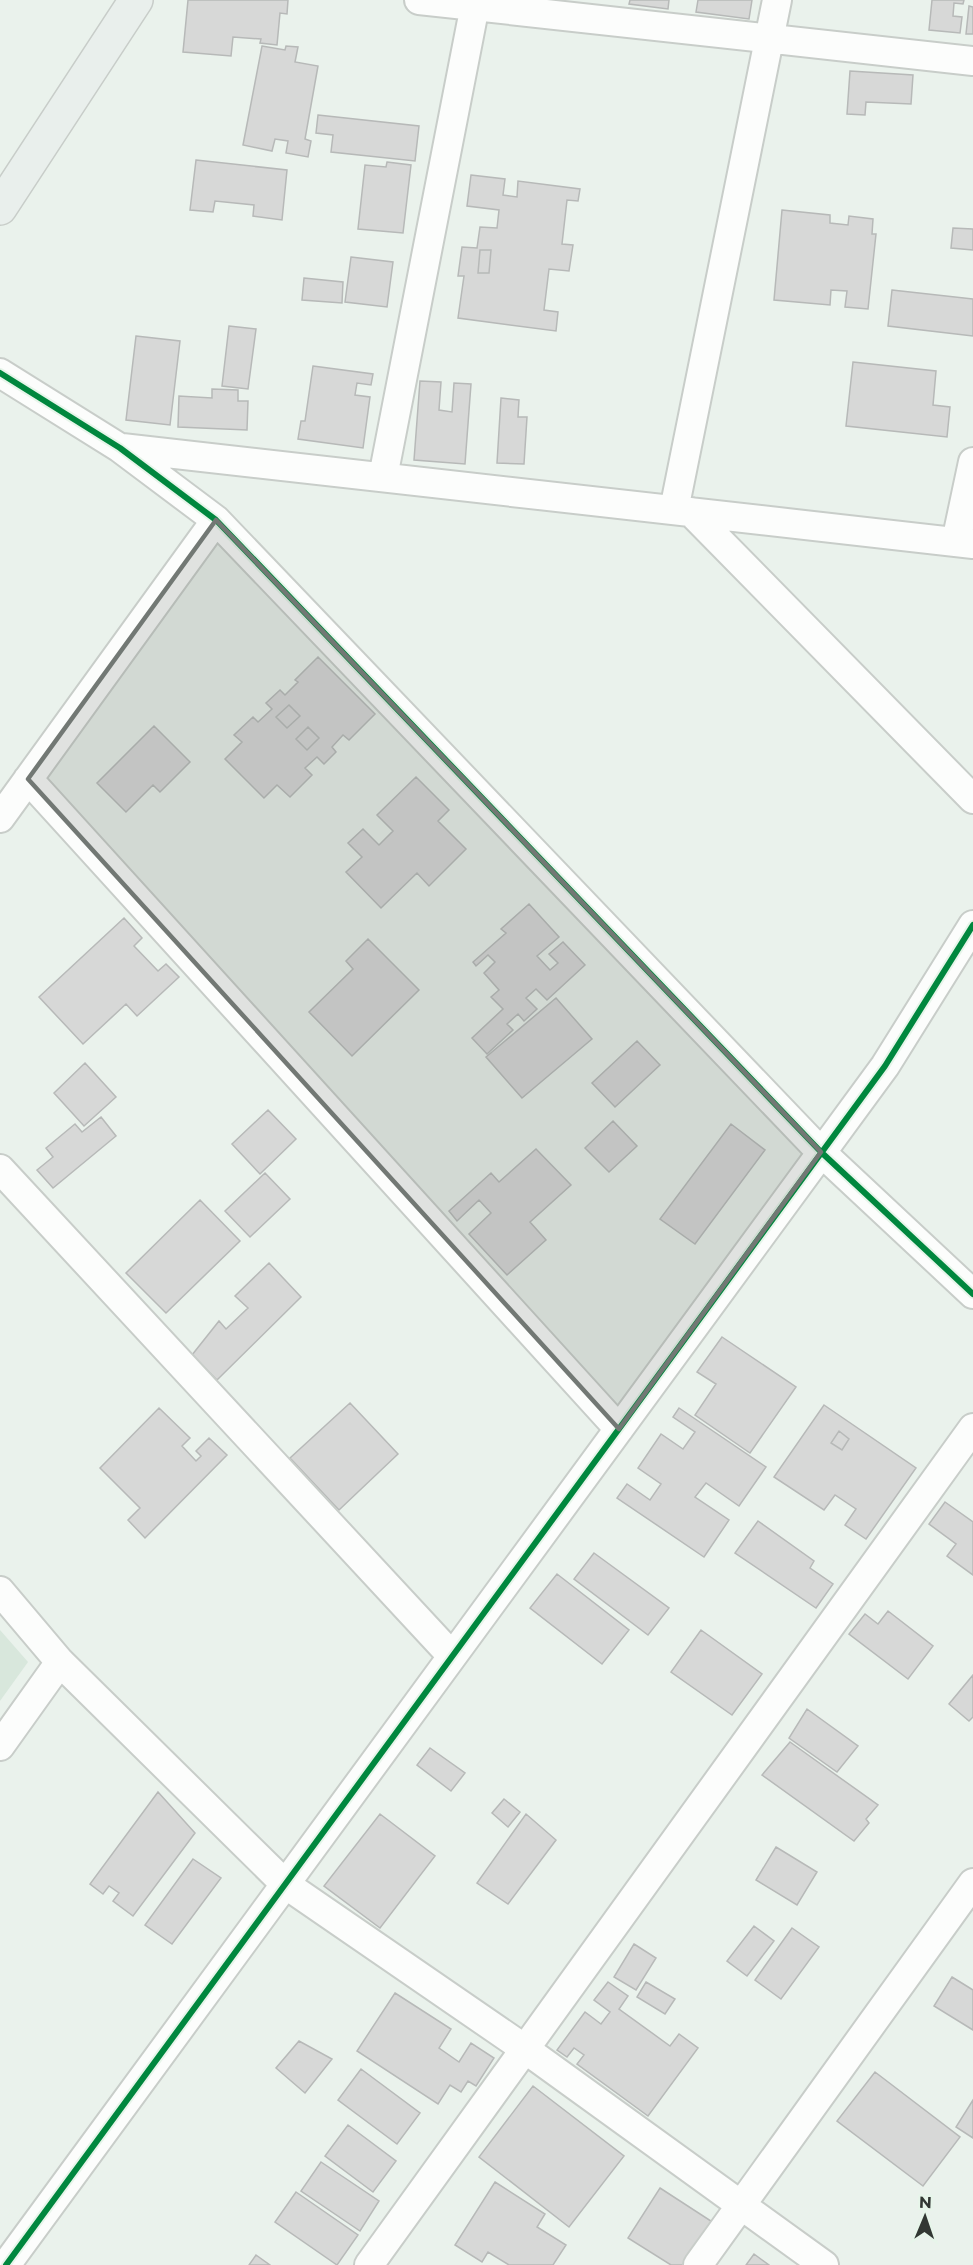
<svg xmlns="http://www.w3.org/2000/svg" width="973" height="2265" font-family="Montserrat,sans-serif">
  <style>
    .built { fill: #d8e7dc }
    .building { fill: #d7d8d7; stroke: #b7b9b8; stroke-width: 1.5; fill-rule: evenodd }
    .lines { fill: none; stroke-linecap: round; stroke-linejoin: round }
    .street-casing { stroke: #c8cdc9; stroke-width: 32 }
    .secondary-casing { stroke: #c8cdc9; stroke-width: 36 }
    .street { stroke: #fcfdfc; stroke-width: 28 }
    .secondary { stroke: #e9efec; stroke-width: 33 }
    .cycleway-casing { stroke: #e7f5ea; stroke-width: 10 }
    .cycleway { stroke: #00873e; stroke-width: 6 }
    .marked { fill: #727874; fill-opacity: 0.2; stroke: #727874; stroke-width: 4.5; stroke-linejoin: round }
  </style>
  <rect width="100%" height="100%" fill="#eaf2ec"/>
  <path class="built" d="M 0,1630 L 28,1662 L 0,1701 Z"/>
  <path class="building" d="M 188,0 L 288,0 L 287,14 L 280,13 L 277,45 L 260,43 L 261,39 L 233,37 L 231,56 L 183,52 Z
    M 630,0 L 669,0 L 668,9 L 629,4 Z
    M 698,0 L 752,0 L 749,19 L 696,12 Z
    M 932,0 L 964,0 L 963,4 L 954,3 L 953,16 L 962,17 L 960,33 L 929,30 Z
    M 969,6 L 973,7 L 973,34 L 966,34 Z
    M 262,46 L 285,50 L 286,46 L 298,47 L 295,62 L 318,66 L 305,139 L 311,141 L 308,157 L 286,153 L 288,141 L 275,139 L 272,151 L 243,145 Z
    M 850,71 L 913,75 L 911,104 L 866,102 L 865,115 L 847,114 Z
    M 318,115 L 419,126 L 415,161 L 331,152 L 333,135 L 316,133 Z
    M 196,160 L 287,170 L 282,220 L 253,216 L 254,205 L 215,201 L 213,212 L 190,210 Z
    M 387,162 L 411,165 L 403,233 L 358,229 L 365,165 L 386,167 Z
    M 471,175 L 505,179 L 503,195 L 517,197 L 518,181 L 580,189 L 578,201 L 567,200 L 562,244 L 573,245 L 569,271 L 549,269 L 544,310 L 558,312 L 556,331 L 458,318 L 464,276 L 458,276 L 462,247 L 477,248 L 480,227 L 497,228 L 499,210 L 467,206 ZM 480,250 L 491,250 L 489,273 L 478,273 Z
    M 782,210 L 830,215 L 830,223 L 848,225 L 849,216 L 873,219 L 872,234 L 876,234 L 868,309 L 845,307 L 847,291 L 831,290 L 830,305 L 774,300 Z
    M 953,228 L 973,229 L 973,250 L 951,248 Z
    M 480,250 L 491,250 L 489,273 L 478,273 Z
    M 351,257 L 393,262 L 387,307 L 345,302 Z
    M 304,278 L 343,282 L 342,303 L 302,300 Z
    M 892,290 L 973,299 L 973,336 L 888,326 Z
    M 229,326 L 256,329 L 248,389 L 222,386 Z
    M 136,336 L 180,341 L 170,425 L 126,420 Z
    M 853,362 L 936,371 L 933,405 L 950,407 L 947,437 L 846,426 Z
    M 313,366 L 373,374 L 371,385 L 357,383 L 355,395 L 370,397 L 363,448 L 298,439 L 301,421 L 305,421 Z
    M 420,381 L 441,382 L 439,410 L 452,412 L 454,383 L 471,384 L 465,464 L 414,460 Z
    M 212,389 L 238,390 L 238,401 L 248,401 L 247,430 L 178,427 L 179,396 L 212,398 Z
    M 501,398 L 519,400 L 518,417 L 527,417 L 524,464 L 497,463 Z
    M 318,657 L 375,714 L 349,740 L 343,735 L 332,747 L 336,752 L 324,764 L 317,757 L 305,768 L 312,775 L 290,797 L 277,785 L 264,798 L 225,759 L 242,742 L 234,735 L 253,717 L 258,722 L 272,709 L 266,703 L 280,690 L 285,695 L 298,682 L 295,680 ZM 289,705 L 300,716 L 287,728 L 276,717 ZM 308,727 L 319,738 L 307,750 L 296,739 Z
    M 289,705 L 300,716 L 287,728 L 276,717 Z
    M 154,726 L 190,762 L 160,792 L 153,785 L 126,812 L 97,783 Z
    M 308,727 L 319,738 L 307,750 L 296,739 Z
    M 416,777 L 449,810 L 438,821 L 466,849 L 429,886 L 417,873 L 381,908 L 346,872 L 362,857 L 348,843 L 363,829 L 379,845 L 393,831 L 377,815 Z
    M 529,904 L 559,937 L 537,956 L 550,970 L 558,963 L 549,954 L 563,942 L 585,965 L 547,1000 L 536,989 L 526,998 L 537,1009 L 524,1021 L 518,1014 L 507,1024 L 513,1030 L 487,1054 L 472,1038 L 503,1009 L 491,997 L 499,990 L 484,973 L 495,962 L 488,955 L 476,966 L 473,962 L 506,933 L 501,929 Z
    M 124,918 L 142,938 L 134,946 L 158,971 L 166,964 L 179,977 L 137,1016 L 126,1004 L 83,1044 L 39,997 Z
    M 368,939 L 419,990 L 352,1056 L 309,1012 L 353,969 L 346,961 Z
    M 556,998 L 592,1039 L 522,1098 L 486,1057 Z
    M 637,1041 L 660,1065 L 615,1107 L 592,1083 Z
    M 85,1063 L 116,1097 L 84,1126 L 54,1093 Z
    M 268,1110 L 296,1139 L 260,1174 L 232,1144 Z
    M 101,1117 L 116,1136 L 53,1188 L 37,1170 L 53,1157 L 46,1148 L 75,1124 L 82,1132 Z
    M 613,1121 L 637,1146 L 609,1172 L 585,1148 Z
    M 731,1124 L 765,1150 L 695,1244 L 660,1219 Z
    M 536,1149 L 571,1185 L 530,1222 L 546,1240 L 507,1275 L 469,1234 L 491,1213 L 479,1200 L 457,1221 L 449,1211 L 491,1173 L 499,1182 Z
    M 265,1173 L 290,1199 L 250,1237 L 225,1211 Z
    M 200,1200 L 240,1241 L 166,1313 L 126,1273 Z
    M 269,1263 L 301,1297 L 217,1380 L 192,1355 L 219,1321 L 226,1329 L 248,1308 L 235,1296 Z
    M 722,1337 L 796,1387 L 750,1453 L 695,1415 L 716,1384 L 697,1372 Z
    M 350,1403 L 398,1454 L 339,1510 L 290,1458 Z
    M 824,1405 L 916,1468 L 866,1539 L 845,1525 L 856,1509 L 835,1495 L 824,1510 L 774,1477 ZM 839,1431 L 849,1439 L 842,1450 L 831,1443 Z
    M 159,1408 L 190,1438 L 182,1446 L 196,1461 L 201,1456 L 196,1451 L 209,1438 L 227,1455 L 145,1538 L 128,1520 L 140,1508 L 100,1468 Z
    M 679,1408 L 766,1467 L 739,1506 L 706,1483 L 695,1497 L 729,1520 L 704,1557 L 617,1498 L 627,1484 L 650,1500 L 661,1484 L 638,1468 L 661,1434 L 683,1449 L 695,1432 L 673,1417 Z
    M 839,1431 L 849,1439 L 842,1450 L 831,1443 Z
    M 945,1502 L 973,1522 L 973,1575 L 947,1556 L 956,1544 L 929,1524 Z
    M 758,1521 L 814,1561 L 810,1568 L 833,1584 L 816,1608 L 735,1553 Z
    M 594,1553 L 669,1608 L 648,1635 L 574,1579 Z
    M 557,1574 L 629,1630 L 602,1664 L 530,1608 Z
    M 888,1611 L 933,1646 L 908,1679 L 849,1634 L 865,1614 L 878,1624 Z
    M 701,1630 L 762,1674 L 732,1715 L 671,1672 Z
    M 973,1675 L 973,1717 L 969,1721 L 949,1704 Z
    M 807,1709 L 858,1746 L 837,1772 L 789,1738 Z
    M 790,1742 L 878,1805 L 866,1819 L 869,1823 L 854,1841 L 762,1775 Z
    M 430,1748 L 465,1773 L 451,1791 L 417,1765 Z
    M 158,1792 L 195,1833 L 133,1916 L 113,1901 L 119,1893 L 109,1886 L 103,1894 L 90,1884 Z
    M 504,1799 L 520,1812 L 508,1827 L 492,1813 Z
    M 380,1814 L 435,1856 L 380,1928 L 324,1886 Z
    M 526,1814 L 556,1840 L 508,1904 L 477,1883 Z
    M 776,1847 L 817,1872 L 797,1905 L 756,1880 Z
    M 193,1859 L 221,1878 L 172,1944 L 145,1925 Z
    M 754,1926 L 774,1941 L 747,1976 L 727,1961 Z
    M 792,1928 L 819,1947 L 781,1999 L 755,1980 Z
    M 634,1944 L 656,1958 L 636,1990 L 614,1977 Z
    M 952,1977 L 973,1990 L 973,2030 L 934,2006 Z
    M 608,1982 L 628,1996 L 619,2009 L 670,2046 L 679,2034 L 698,2048 L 648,2116 L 577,2064 L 584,2055 L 574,2048 L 567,2057 L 557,2050 L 585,2012 L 601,2024 L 610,2012 L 594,2000 Z
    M 646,1982 L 675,1999 L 665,2014 L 637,1997 Z
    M 395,1993 L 451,2029 L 439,2048 L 459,2062 L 471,2043 L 494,2058 L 476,2086 L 468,2081 L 461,2092 L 450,2085 L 438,2104 L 357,2051 Z
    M 299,2041 L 332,2059 L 305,2093 L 276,2068 Z
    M 361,2069 L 420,2113 L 397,2144 L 338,2100 Z
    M 875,2072 L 960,2137 L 923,2186 L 837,2121 Z
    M 533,2086 L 624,2156 L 569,2227 L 479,2157 Z
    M 973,2100 L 973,2138 L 956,2127 Z
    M 348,2125 L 396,2161 L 373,2192 L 325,2156 Z
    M 321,2162 L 379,2201 L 360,2231 L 301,2191 Z
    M 495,2182 L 545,2214 L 537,2227 L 566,2245 L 553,2265 L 509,2265 L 488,2252 L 482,2262 L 455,2245 Z
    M 660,2188 L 714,2223 L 687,2265 L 671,2265 L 628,2238 Z
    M 296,2192 L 358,2235 L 337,2265 L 275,2222 Z
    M 754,2254 L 769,2265 L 746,2265 Z
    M 256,2255 L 270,2265 L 249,2265 Z"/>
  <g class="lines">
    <defs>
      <path id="street" d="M 419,0 L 973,61
        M 0,373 L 120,448 L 216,520 L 821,1152 L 973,1294
        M 122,448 L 973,544
        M 383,477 L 476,0
        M 674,510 L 777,0
        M 691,512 L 973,799
        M 956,542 L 973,462
        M 28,779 L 619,1429
        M 0,818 L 216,520
        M 0,1169 L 452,1656
        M 0,1591 L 60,1662 L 285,1884 L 525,2049 L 824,2265
        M 0,1746 L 60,1662
        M 6,2265 L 885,1066 L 973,925
        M 369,2265 L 973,1428
        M 698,2265 L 973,1883"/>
      <path id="secondary" d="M 0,208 L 136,0"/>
    </defs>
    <use href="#street" class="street-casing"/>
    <use href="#secondary" class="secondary-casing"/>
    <use href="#street" class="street"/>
    <use href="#secondary" class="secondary"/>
    <defs>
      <path id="cycleway" d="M 0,373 L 120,448 L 216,520 L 821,1152 L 973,1294
        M 6,2265 L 885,1066 L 973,925"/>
    </defs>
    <use href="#cycleway" class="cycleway-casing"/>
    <use href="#cycleway" class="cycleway"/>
  </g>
  <path class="marked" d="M 216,520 L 821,1152 L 619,1429 L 28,779 Z"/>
  <g transform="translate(925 2217) rotate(2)" stroke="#e7f5ea" stroke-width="4.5" paint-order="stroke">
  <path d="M0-4.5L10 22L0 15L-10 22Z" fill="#323733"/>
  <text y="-9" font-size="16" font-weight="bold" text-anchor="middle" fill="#323733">N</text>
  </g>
</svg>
